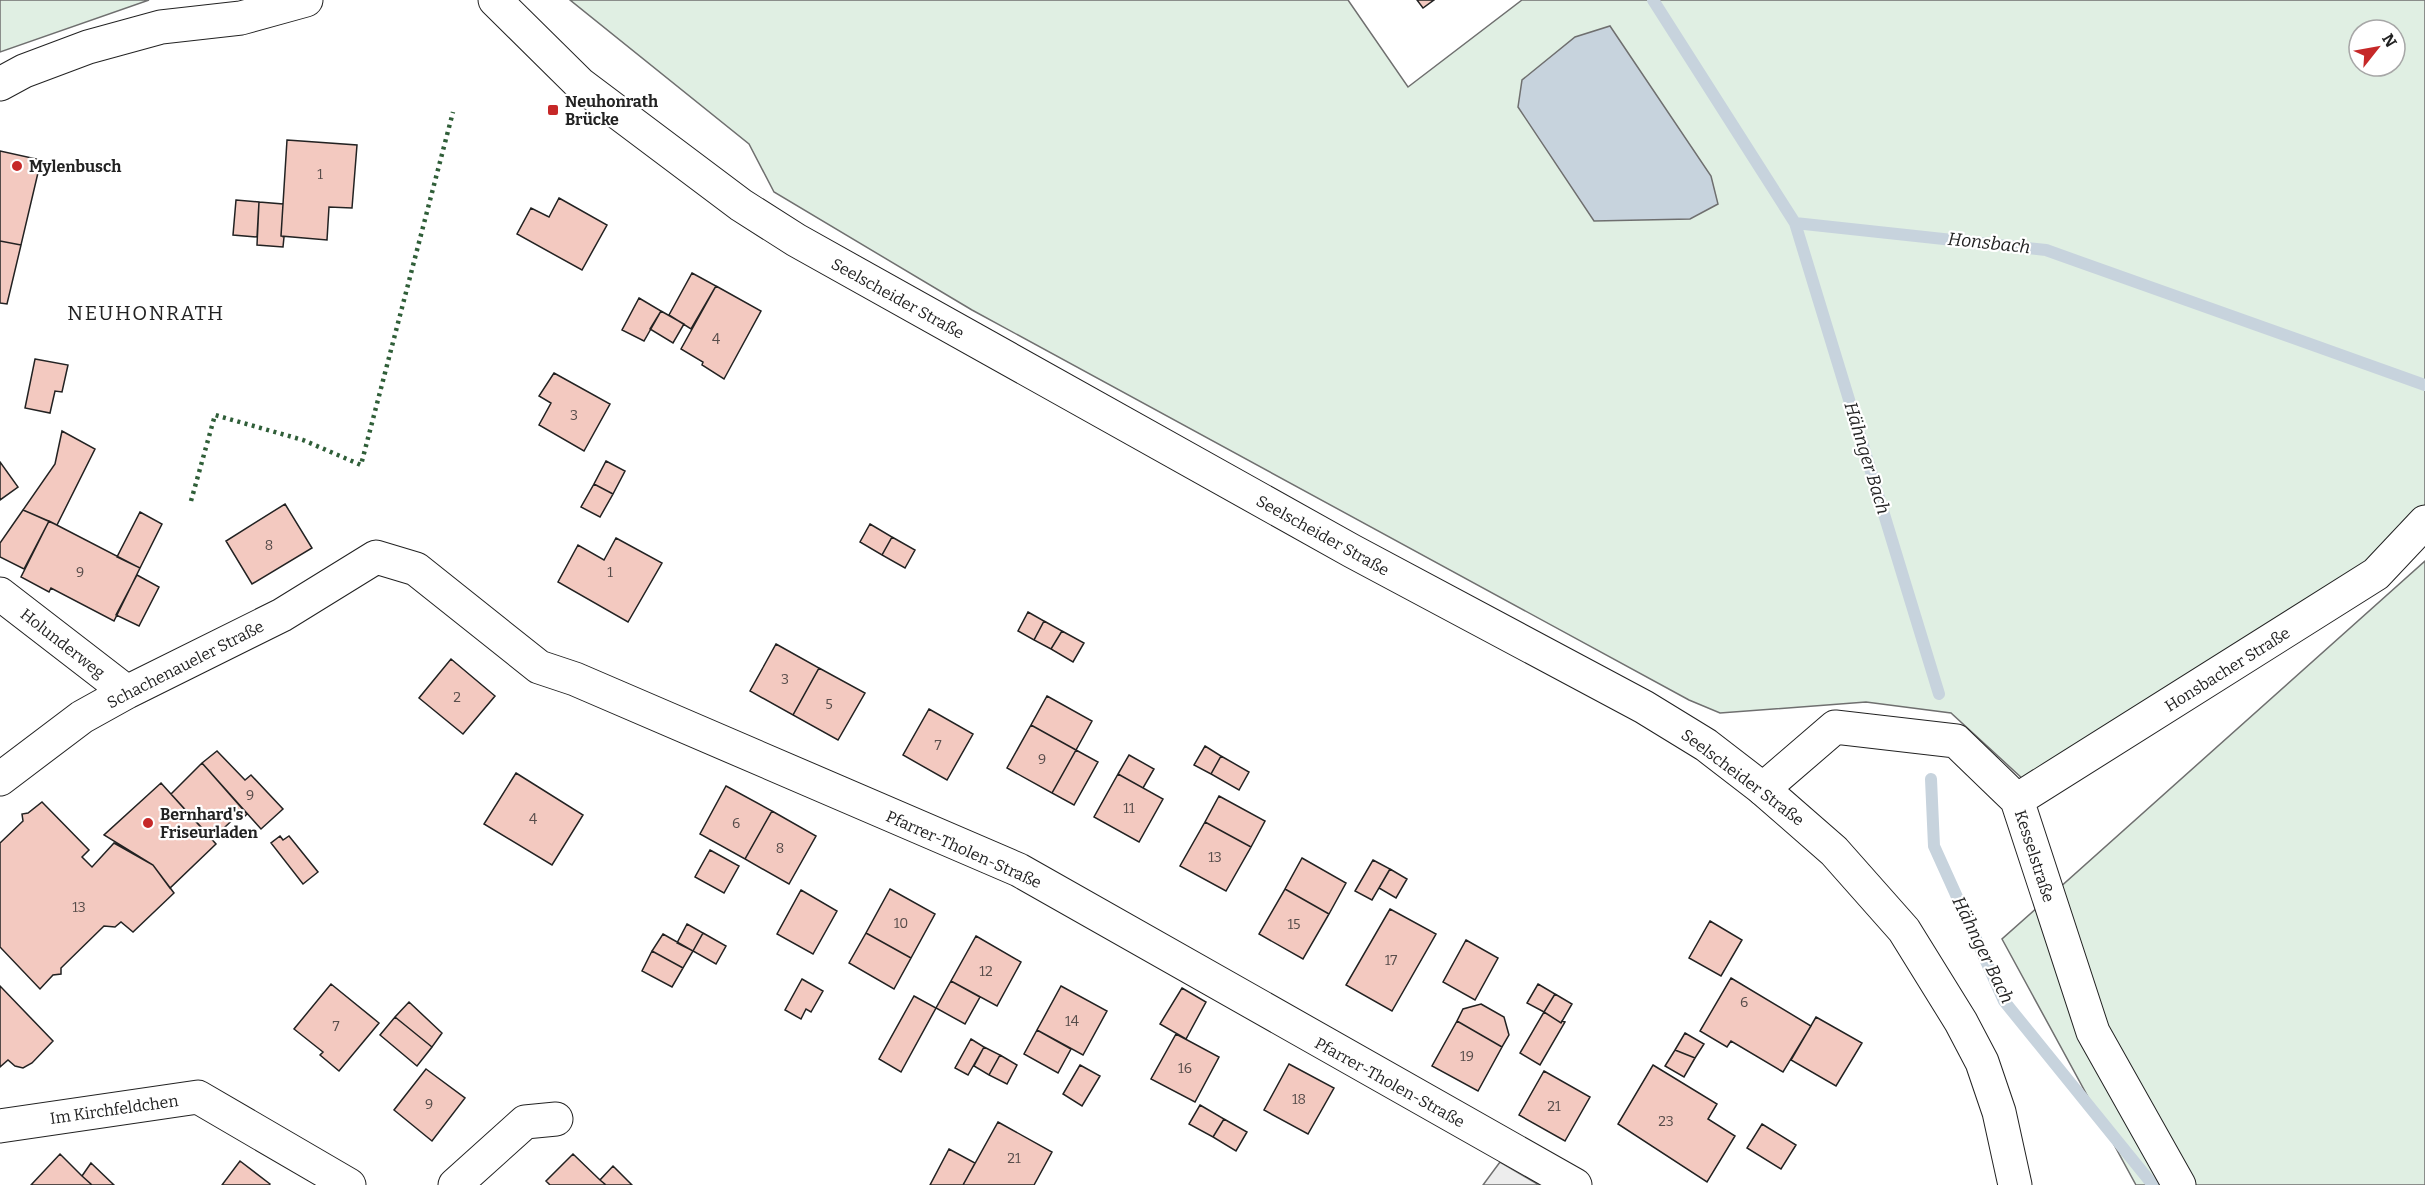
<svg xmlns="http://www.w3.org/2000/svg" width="2425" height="1185" font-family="Bitter,serif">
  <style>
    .green { fill: #e0efe3; stroke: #6f6f6f; stroke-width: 1.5; fill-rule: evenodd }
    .parking { fill: #ededed; stroke: #6f6f6f; stroke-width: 1.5 }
    .water { fill: #c7d3dd; stroke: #6f6f6f; stroke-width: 1.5 }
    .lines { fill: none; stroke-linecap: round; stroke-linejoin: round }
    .stream { stroke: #c7d3dd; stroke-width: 12 }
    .building { fill: #f3c9c0; stroke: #222; stroke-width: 1.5 }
    .street-casing { stroke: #222; stroke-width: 35 }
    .secondary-casing { stroke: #222; stroke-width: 35 }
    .street { stroke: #fff; stroke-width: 33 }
    .secondary { stroke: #fff; stroke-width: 33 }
    .hedge { stroke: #2f5e38; stroke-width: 4.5; stroke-dasharray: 3 4.5; stroke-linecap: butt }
    .poi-dot { fill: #c62828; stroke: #fff; stroke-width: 2 }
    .labels { text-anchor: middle; stroke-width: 4.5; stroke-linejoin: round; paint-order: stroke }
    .number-label { font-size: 14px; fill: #564c4a }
    .poi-label { font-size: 16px; font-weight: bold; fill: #222; stroke: #fff; text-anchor: start }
    .street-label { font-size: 16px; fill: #222; stroke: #fff }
    .water-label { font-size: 18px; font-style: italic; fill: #222; stroke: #fff }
    .quarter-label { font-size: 20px; letter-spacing: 1.5px; fill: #222; stroke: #fff }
  </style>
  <rect width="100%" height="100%" fill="#fff"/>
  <path class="green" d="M 0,0 L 149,0 L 0,52 Z
    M 570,0 L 1348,0 L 1408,87 L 1522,0 L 2425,0 L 2425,514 L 2369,564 L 2024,780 L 1951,713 L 1866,702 L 1720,713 L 1689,700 L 972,310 L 774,192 L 749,144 ZM 2359,30 L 2395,30 L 2395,66 L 2359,66 Z
    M 2425,561 L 2425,1185 L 2136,1185 L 2002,939 Z"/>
  <path class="parking" d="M 1500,1162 L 1539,1185 L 1540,1185 L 1483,1185 Z"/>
  <path class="water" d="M 1610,26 L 1711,176 L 1718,204 L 1690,219 L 1594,221 L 1518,107 L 1522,80 L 1575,37 Z"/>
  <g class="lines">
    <path class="stream" d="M 1653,0 L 1795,223 L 2046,250 L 2425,385
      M 1795,223 L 1939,694
      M 1931,779 L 1934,846 L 2004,1001 L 2153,1185"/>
  </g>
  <path class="building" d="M 1417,0 L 1434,0 L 1423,8 Z
    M 287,140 L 357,145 L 352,208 L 329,207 L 327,240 L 281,236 Z
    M 0,151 L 41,160 L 21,245 L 0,241 Z
    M 559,198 L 607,225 L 582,270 L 517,234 L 531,208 L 549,217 Z
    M 236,200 L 259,202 L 257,237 L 233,235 Z
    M 259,202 L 283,204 L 281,236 L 284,237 L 283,247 L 257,245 Z
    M 0,241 L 21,245 L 7,304 L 0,303 Z
    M 692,273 L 716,286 L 691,329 L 669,315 Z
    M 716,286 L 761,311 L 724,379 L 702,365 L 703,362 L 681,349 Z
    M 639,298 L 661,311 L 644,341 L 622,330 Z
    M 661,311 L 684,324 L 673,343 L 650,329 Z
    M 35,359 L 68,365 L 62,392 L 55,391 L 50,413 L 25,408 Z
    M 554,373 L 610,404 L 584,451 L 539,425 L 551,403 L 539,396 Z
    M 62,431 L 95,449 L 57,525 L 23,510 L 55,464 Z
    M 606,461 L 625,471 L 613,494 L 594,484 Z
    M 0,462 L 18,487 L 0,500 Z
    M 594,484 L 613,494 L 600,517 L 581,507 Z
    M 285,504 L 312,548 L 252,584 L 226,541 Z
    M 23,510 L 49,521 L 24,569 L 0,557 L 0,543 Z
    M 140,512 L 162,524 L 140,568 L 117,557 Z
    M 49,521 L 140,568 L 114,621 L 51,588 L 49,592 L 21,577 Z
    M 870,524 L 892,537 L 882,555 L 860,542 Z
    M 892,537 L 915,550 L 905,568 L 882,555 Z
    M 616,538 L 662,563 L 628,622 L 558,582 L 578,545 L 604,560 Z
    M 137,575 L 159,587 L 139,626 L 116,615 Z
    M 1028,612 L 1044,621 L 1034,640 L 1018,631 Z
    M 1044,621 L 1062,631 L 1051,649 L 1034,640 Z
    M 1062,631 L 1084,643 L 1073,662 L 1051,649 Z
    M 776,644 L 819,668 L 793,715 L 750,691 Z
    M 451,659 L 495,696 L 463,734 L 419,698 Z
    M 819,668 L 865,693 L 838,740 L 793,715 Z
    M 1047,696 L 1092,721 L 1076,750 L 1031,725 Z
    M 929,709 L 973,734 L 947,780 L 903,755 Z
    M 1031,725 L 1076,750 L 1052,793 L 1007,768 Z
    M 1205,746 L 1221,756 L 1211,774 L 1194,765 Z
    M 1076,750 L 1098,762 L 1074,805 L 1052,793 Z
    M 217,751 L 245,780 L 251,775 L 283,809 L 261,829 L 202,763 Z
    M 1129,755 L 1154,769 L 1143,788 L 1118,774 Z
    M 1221,756 L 1249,772 L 1239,790 L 1211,774 Z
    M 202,763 L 247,814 L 243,818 L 239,814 L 212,839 L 171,794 Z
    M 516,773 L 583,815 L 552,865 L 484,824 Z
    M 1118,774 L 1163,799 L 1139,842 L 1094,817 Z
    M 161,783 L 216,844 L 170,888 L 153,865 L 104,835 Z
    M 726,786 L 772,811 L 745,859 L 700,834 Z
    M 1219,796 L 1265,821 L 1251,847 L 1205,822 Z
    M 42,802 L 89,850 L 82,857 L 92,867 L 114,843 L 153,865 L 174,893 L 133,932 L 121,922 L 115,927 L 104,926 L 61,968 L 61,974 L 53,975 L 40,989 L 0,947 L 0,843 L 23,821 L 22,814 L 28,813 Z
    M 772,811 L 816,836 L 789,884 L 745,859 Z
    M 1205,822 L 1251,847 L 1226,891 L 1180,866 Z
    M 280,836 L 283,840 L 289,836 L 318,872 L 303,884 L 271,843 Z
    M 710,850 L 739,866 L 724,893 L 695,877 Z
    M 1302,858 L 1346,883 L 1329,914 L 1285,889 Z
    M 1373,860 L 1390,869 L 1372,900 L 1355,891 Z
    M 1390,869 L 1407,879 L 1396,898 L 1379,888 Z
    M 890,889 L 935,914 L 911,958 L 866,933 Z
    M 1285,889 L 1329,914 L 1303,959 L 1259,934 Z
    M 801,890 L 837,911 L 813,954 L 777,934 Z
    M 1390,909 L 1436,934 L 1392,1011 L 1346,985 Z
    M 1710,921 L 1742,940 L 1721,976 L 1689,958 Z
    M 687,924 L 703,933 L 693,951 L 677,943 Z
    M 703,933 L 726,946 L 716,964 L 693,951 Z
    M 866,933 L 911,958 L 894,989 L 849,963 Z
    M 663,934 L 693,951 L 683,968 L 652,951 Z
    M 976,936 L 1021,962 L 997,1006 L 951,981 Z
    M 1466,940 L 1498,958 L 1475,1000 L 1443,982 Z
    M 652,951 L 683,968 L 672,987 L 642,971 Z
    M 1731,978 L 1811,1026 L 1783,1072 L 1731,1041 L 1727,1047 L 1700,1031 Z
    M 802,979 L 823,991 L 811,1012 L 806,1009 L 801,1019 L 785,1010 Z
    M 951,981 L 980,997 L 965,1024 L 936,1008 Z
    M 331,984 L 379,1023 L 339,1071 L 320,1055 L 323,1052 L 294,1029 Z
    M 1538,984 L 1555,994 L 1544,1012 L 1527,1003 Z
    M 0,986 L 53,1041 L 32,1063 L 23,1068 L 15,1066 L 8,1060 L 0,1067 Z
    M 1061,986 L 1107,1011 L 1083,1055 L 1037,1030 Z
    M 1182,988 L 1206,1002 L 1186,1039 L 1160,1024 Z
    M 1555,994 L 1572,1004 L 1561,1023 L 1544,1012 Z
    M 914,996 L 936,1008 L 901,1072 L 879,1059 Z
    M 409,1002 L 442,1033 L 432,1047 L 395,1017 Z
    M 1481,1004 L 1504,1017 L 1509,1035 L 1502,1047 L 1457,1021 L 1463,1009 Z
    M 1544,1012 L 1561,1023 L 1562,1021 L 1565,1022 L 1540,1065 L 1520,1053 Z
    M 395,1017 L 432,1047 L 417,1066 L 380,1035 Z
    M 1816,1017 L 1862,1043 L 1836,1086 L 1791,1060 Z
    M 1457,1021 L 1502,1047 L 1478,1091 L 1432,1066 Z
    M 1037,1030 L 1071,1049 L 1058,1073 L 1024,1054 Z
    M 1685,1033 L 1704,1044 L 1695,1058 L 1675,1050 Z
    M 1176,1034 L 1219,1057 L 1195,1102 L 1151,1079 Z
    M 971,1039 L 984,1047 L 968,1075 L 955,1068 Z
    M 984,1047 L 1000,1055 L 989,1075 L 974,1066 Z
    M 1675,1050 L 1695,1058 L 1684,1077 L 1665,1066 Z
    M 1000,1055 L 1017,1065 L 1007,1084 L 989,1075 Z
    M 1289,1064 L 1334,1088 L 1308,1134 L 1264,1110 Z
    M 1080,1065 L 1100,1076 L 1082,1106 L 1063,1094 Z
    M 1653,1065 L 1717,1104 L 1708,1119 L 1735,1136 L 1707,1182 L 1618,1124 Z
    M 426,1069 L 465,1098 L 432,1141 L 394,1110 Z
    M 1544,1071 L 1590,1097 L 1565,1141 L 1519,1115 Z
    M 1200,1105 L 1224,1119 L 1213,1137 L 1189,1124 Z
    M 1224,1119 L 1247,1132 L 1236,1151 L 1213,1137 Z
    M 998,1122 L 1052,1152 L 1034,1185 L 963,1185 Z
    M 1762,1124 L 1796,1145 L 1781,1169 L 1747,1148 Z
    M 949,1149 L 975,1163 L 963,1185 L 930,1185 Z
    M 60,1154 L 82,1176 L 92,1185 L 31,1185 Z
    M 573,1154 L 600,1180 L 606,1185 L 550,1185 L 546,1181 Z
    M 240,1161 L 270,1184 L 269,1185 L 222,1185 Z
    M 91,1163 L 114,1185 L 92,1185 L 82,1176 Z
    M 613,1166 L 632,1185 L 606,1185 L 600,1180 Z"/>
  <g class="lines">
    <defs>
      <path id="street" d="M 0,84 L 24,71 L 88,47 L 161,27 L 241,18 L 306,0
        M 0,594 L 127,692
        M 0,779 L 82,717 L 127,692 L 282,615 L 376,557 L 416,569 L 539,667 L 575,679 L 1019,870 L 1575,1185
        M 1763,789 L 1835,727 L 1956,741 L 2017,800 L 2093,1032 L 2179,1185
        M 2017,800 L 2376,574 L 2425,522
        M 0,1126 L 198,1097 L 349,1185
        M 455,1185 L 525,1122 L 556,1119"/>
      <path id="secondary" d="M 495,0 L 580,84 L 741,205 L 796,240 L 1352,551 L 1644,707 L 1706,745 L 1763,789 L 1834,851 L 1904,930 L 1961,1022 L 1982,1062 L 1999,1112 L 2015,1185"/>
    </defs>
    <use href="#street" class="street-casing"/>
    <use href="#secondary" class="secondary-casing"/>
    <use href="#street" class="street"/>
    <use href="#secondary" class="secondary"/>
    <path class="hedge" d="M 191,501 L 215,415 L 303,440 L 361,465 L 453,112"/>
  </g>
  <g class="poi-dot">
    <rect x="547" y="104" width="12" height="12" rx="3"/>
    <circle cx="17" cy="166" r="6"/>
    <circle cx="148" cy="823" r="6"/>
  </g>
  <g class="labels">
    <g class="number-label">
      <text x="320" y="179">1</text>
      <text x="716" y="344">4</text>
      <text x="574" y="420">3</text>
      <text x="269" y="550">8</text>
      <text x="80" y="577">9</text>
      <text x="610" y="577">1</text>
      <text x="785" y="684">3</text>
      <text x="457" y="702">2</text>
      <text x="829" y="709">5</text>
      <text x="938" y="750">7</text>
      <text x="1042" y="764">9</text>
      <text x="250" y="800">9</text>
      <text x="1129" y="813">11</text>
      <text x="533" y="824">4</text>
      <text x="736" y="828">6</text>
      <text x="780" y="853">8</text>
      <text x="1215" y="862">13</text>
      <text x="79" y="912">13</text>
      <text x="901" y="928">10</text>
      <text x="1294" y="929">15</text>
      <text x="1391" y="965">17</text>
      <text x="986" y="976">12</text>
      <text x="1744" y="1007">6</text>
      <text x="1072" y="1026">14</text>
      <text x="336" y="1031">7</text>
      <text x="1467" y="1061">19</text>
      <text x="1185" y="1073">16</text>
      <text x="1299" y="1104">18</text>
      <text x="429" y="1109">9</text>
      <text x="1554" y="1111">21</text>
      <text x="1666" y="1126">23</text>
      <text x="1014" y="1163">21</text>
    </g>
    <g class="poi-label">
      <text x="565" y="107">Neuhonrath<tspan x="565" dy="18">Brücke</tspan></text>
      <text x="29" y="172">Mylenbusch</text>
      <text x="160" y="820">Bernhard's<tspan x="160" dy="18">Friseurladen</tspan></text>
    </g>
    <g class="street-label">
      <text transform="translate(898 298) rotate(29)" y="6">Seelscheider Straße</text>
      <text transform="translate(1323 535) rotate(29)" y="6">Seelscheider Straße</text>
      <text transform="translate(63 643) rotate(38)" y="6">Holunderweg</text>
      <text transform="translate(185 664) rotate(-27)" y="6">Schachenaueler Straße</text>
      <text transform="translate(2227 669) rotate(-32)" y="6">Honsbacher Straße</text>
      <text transform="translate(1743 777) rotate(37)" y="6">Seelscheider Straße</text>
      <text transform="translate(964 849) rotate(24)" y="6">Pfarrer-Tholen-Straße</text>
      <text transform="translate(2035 856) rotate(72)" y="6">Kesselstraße</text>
      <text transform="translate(1390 1082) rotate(29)" y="6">Pfarrer-Tholen-Straße</text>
      <text transform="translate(114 1109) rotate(-8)" y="6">Im Kirchfeldchen</text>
    </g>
    <g class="water-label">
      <text transform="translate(1989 243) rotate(6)" y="6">Honsbach</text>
      <text transform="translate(1867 458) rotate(73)" y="6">Hähnger Bach</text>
      <text transform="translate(1983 950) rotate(64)" y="6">Hähnger Bach</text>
    </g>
    <g class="quarter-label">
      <text x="146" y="320">NEUHONRATH</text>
    </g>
  </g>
  <g transform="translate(2377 48) rotate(59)"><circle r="28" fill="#ffffff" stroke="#a7a7a7" stroke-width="1.5"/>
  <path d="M0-4.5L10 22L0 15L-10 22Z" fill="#c62828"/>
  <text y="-9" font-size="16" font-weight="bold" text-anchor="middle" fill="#222222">N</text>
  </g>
</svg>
